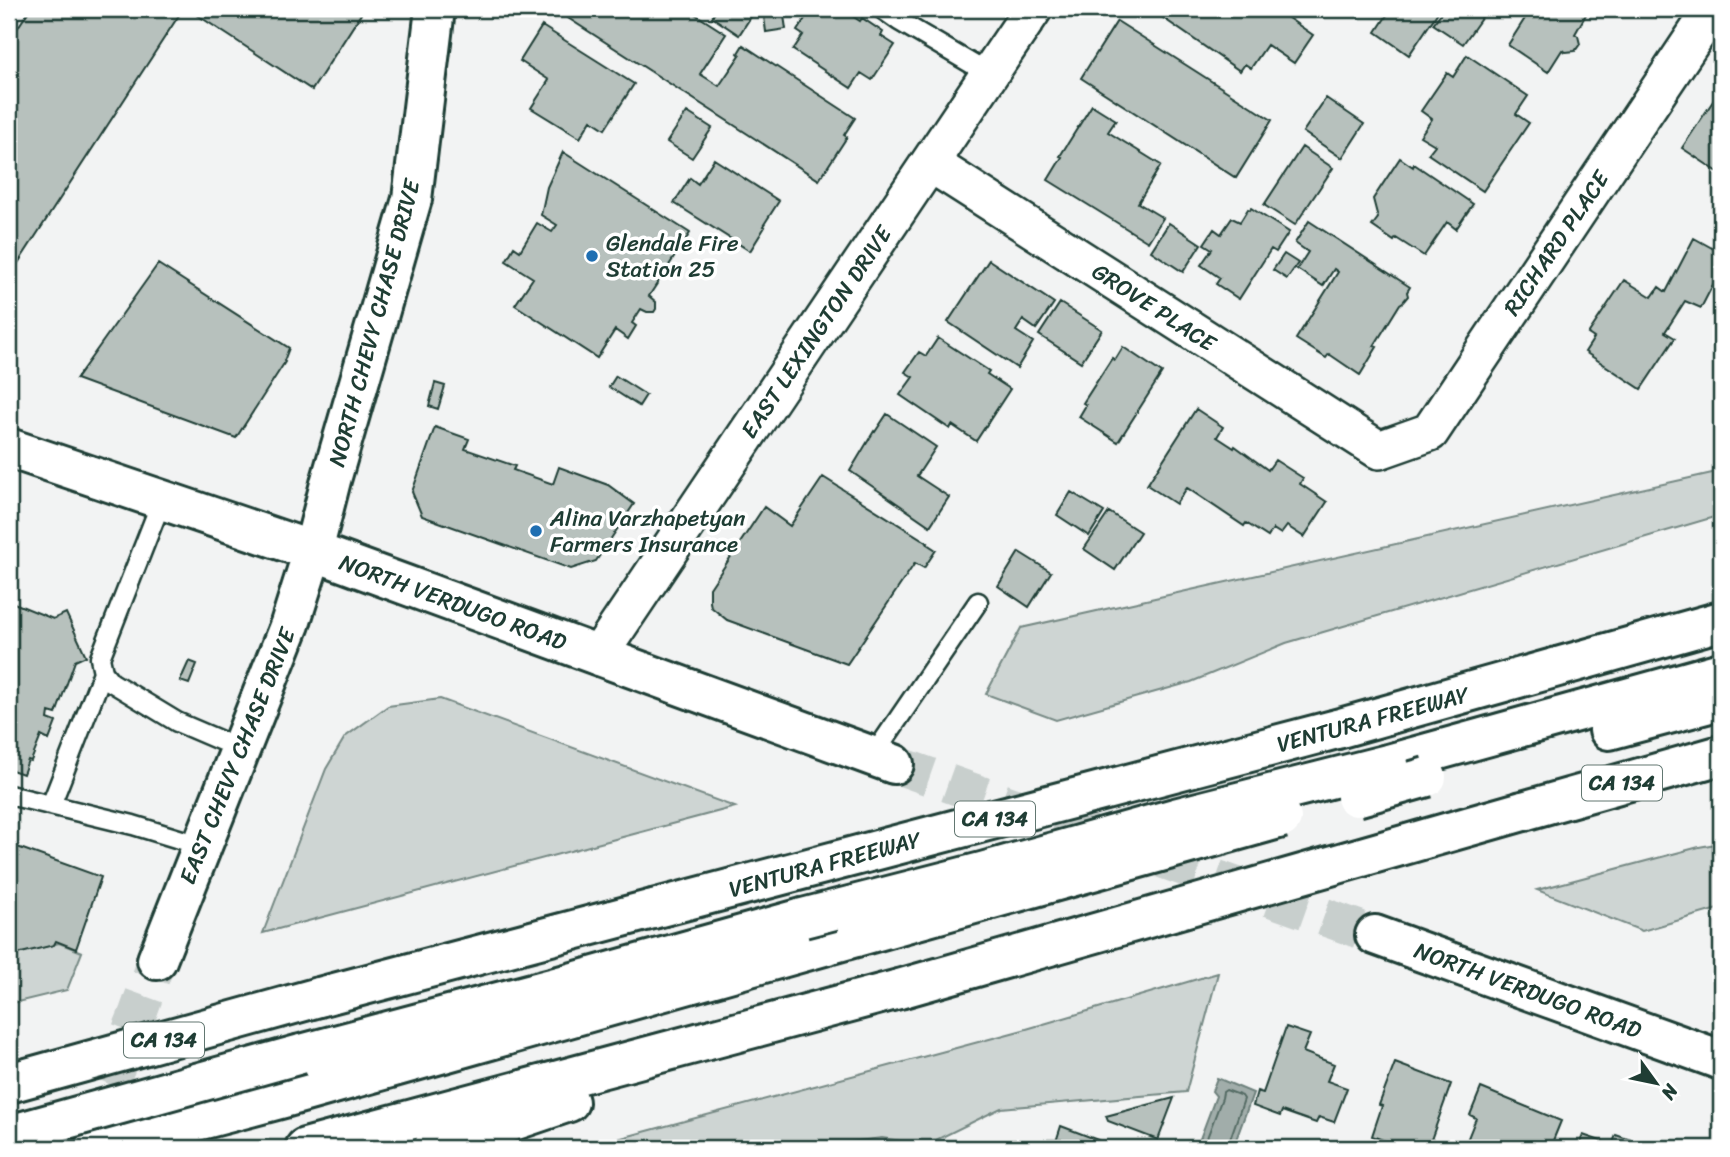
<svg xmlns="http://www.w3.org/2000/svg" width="1730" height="1157" font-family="Sriracha,sans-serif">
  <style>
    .green { fill: #ced5d3; stroke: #768984; stroke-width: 2 }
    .water { fill: #a1adaa; stroke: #6d807b; stroke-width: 2 }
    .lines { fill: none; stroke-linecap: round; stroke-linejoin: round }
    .shore { stroke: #536a63; stroke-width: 2 }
    .building { fill: #b7c1bd; stroke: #1f3d34; stroke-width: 2 }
    .secondary-tunnel { stroke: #c8cfcd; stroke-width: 38; stroke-dasharray: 38 19; stroke-linecap: butt }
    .service-casing { stroke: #1f3d34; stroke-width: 23 }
    .minor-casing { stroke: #1f3d34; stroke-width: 42 }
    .secondary-casing { stroke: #1f3d34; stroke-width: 44 }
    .motorway-casing { stroke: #1f3d34; stroke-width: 44 }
    .service { stroke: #fff; stroke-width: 18 }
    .minor { stroke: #fff; stroke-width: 37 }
    .secondary { stroke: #fff; stroke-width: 38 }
    .motorway { stroke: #fff; stroke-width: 38 }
    .motorway-bridge-casing { stroke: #1f3d34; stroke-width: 44; stroke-linecap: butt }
    .motorway-bridge { stroke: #fff; stroke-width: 38 }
    .poi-dot { fill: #1f6fb2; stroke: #fff; stroke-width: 2.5 }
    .labels { text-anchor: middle; stroke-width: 7; stroke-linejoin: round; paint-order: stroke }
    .shield { fill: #fff; stroke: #627771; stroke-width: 2 }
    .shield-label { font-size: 21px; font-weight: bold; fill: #1f3d34 }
    .poi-label { font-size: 23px; fill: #1f3d34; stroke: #fff; text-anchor: start }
    .street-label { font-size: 23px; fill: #1f3d34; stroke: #fff }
  </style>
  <rect width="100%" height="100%" fill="#f2f3f3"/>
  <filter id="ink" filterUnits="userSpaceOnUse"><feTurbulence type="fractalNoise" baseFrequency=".0143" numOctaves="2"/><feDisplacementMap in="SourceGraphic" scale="14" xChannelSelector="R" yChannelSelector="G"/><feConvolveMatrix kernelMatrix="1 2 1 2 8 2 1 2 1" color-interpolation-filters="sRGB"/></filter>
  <g filter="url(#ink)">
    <path class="green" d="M 1721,471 L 1721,515 L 1286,643 L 1191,682 L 1056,720 L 986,694 L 1021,628 Z
      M 440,699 L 735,807 L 263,933 L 326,769 L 345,737 L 388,706 Z
      M 1721,843 L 1721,908 L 1642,931 L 1537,890 L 1699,847 Z
      M 59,943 L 82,952 L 67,990 L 9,1004 L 9,956 Z
      M 1218,973 L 1186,1092 L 1001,1108 L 926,1145 L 882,1138 L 842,1143 L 827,1148 L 584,1148 L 1023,1030 Z"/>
    <path class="water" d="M 1217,1078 L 1253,1093 L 1233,1148 L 1212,1148 L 1198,1144 L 1216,1096 L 1212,1091 Z"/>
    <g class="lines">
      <path class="shore" d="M 1210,1148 L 1207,1138 L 1222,1098 L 1223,1092 L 1226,1090 L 1242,1096 L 1244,1099 L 1227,1148"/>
    </g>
    <path class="building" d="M 30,9 L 183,9 L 9,277 L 9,41 Z
      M 188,9 L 352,9 L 361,14 L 312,90 Z
      M 554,9 L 687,9 L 726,34 L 700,74 L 719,86 L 740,55 L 738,53 L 743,45 L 855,118 L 844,135 L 847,137 L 819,180 Z
      M 717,9 L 756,9 L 739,35 L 712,17 Z
      M 763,9 L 783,9 L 786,29 L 766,32 Z
      M 811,9 L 842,9 L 860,21 L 862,18 L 883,32 L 881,36 L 895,45 L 872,80 L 861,73 L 851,88 L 793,50 L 803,35 L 797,31 Z
      M 1159,9 L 1275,9 L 1313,35 L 1294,63 L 1267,45 L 1251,68 L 1245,64 L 1240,71 L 1156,13 Z
      M 1391,9 L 1440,9 L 1409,55 L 1376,32 Z
      M 1444,9 L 1470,9 L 1482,17 L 1463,44 L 1433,24 Z
      M 1531,9 L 1589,9 L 1575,34 L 1578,36 L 1580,44 L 1575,51 L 1566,52 L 1562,50 L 1548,72 L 1508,45 Z
      M 1117,21 L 1272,120 L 1236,178 L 1081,78 Z
      M 542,26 L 634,84 L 605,129 L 591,120 L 580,138 L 531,108 L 549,80 L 520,61 Z
      M 1467,55 L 1528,96 L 1516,114 L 1529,123 L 1483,191 L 1428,154 L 1435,145 L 1420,136 L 1432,119 L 1421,111 L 1447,73 L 1453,77 Z
      M 1721,89 L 1721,174 L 1682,148 Z
      M 1326,98 L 1364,124 L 1342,158 L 1303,132 Z
      M 1092,105 L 1116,120 L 1108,132 L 1161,165 L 1138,203 L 1163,218 L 1148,242 L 1048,180 L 1062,157 L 1060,156 Z
      M 687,112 L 712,128 L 692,158 L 667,142 Z
      M 1302,147 L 1333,168 L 1295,225 L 1264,205 Z
      M 563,152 L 690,233 L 649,296 L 656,302 L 656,309 L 654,312 L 647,312 L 641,309 L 632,323 L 636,326 L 628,339 L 615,330 L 597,358 L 515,305 L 533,278 L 506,261 L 514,247 L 520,251 L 537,223 L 552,232 L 557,225 L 541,215 L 547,187 Z
      M 1400,158 L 1413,167 L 1414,164 L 1473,204 L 1456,229 L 1447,222 L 1424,256 L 1396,238 L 1394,241 L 1372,226 L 1378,218 L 1373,199 Z
      M 714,159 L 779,201 L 763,226 L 765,227 L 750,251 L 674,203 L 690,178 L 698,184 Z
      M 1251,208 L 1289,232 L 1276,252 L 1271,249 L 1239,299 L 1216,284 L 1220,278 L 1201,265 L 1212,249 L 1204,244 L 1214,229 L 1221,234 L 1232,218 L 1240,222 L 1248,209 L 1250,210 Z
      M 1309,221 L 1410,287 L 1407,292 L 1408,296 L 1403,302 L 1400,304 L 1374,346 L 1377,347 L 1360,375 L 1329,354 L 1326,358 L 1296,339 L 1338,272 L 1334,269 L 1323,286 L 1297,269 L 1308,252 L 1295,243 Z
      M 1169,223 L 1201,244 L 1183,272 L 1151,251 Z
      M 1694,238 L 1721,253 L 1721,269 L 1701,308 L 1685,301 L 1665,332 L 1675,338 L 1641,389 L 1585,352 L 1594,338 L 1588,334 L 1624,280 L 1652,297 L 1659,287 L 1666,292 Z
      M 1284,254 L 1298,263 L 1287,279 L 1273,270 Z
      M 989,260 L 1054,303 L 1036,329 L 1023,320 L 1016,331 L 1033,342 L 1017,368 L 948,322 Z
      M 158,264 L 289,348 L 284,361 L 285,362 L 236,438 L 76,379 Z
      M 1060,303 L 1102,330 L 1081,362 L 1039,335 Z
      M 938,338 L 989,371 L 987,374 L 1010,389 L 976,441 L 952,425 L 950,429 L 900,395 L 913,377 L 905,372 L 919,352 L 926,356 Z
      M 1123,347 L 1162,373 L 1118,442 L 1079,417 L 1086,405 L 1083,403 L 1112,358 L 1115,360 Z
      M 616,376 L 646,395 L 639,406 L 609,387 Z
      M 435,383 L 445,386 L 438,409 L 429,406 Z
      M 1196,409 L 1223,427 L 1217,437 L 1234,448 L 1235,446 L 1268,470 L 1275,460 L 1303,478 L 1300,484 L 1327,502 L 1304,537 L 1287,526 L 1281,534 L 1273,529 L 1268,537 L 1246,523 L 1244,526 L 1187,488 L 1176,504 L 1147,485 Z
      M 887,414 L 936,447 L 917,476 L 949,497 L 930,526 L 850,471 L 874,431 L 875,432 Z
      M 435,427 L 469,439 L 465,449 L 515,466 L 513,470 L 553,484 L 559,467 L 608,485 L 634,504 L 596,561 L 571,569 L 422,516 L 412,492 Z
      M 823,477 L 928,543 L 927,544 L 936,550 L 924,568 L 915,563 L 847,664 L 727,620 L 711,607 L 710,602 L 710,588 L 764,507 L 790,526 Z
      M 1071,492 L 1104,512 L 1089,536 L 1057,515 Z
      M 1109,512 L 1140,532 L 1115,570 L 1084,549 Z
      M 1019,552 L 1051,572 L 1029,607 L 998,586 Z
      M 9,601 L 53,619 L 66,613 L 86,656 L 75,661 L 56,714 L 49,712 L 48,719 L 56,722 L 49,740 L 41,736 L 31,761 L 28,760 L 23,774 L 9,769 Z
      M 189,661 L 197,664 L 189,684 L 180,681 Z
      M 9,844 L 101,877 L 76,949 L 56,941 L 54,945 L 9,956 Z
      M 1286,1027 L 1310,1035 L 1303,1052 L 1334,1064 L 1327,1081 L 1347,1088 L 1334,1122 L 1319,1117 L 1316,1123 L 1282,1111 L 1280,1116 L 1253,1106 L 1257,1091 L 1263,1093 Z
      M 1395,1063 L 1451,1084 L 1428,1148 L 1405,1148 L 1372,1136 L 1382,1106 L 1379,1105 Z
      M 1481,1088 L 1561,1121 L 1550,1148 L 1535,1142 L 1532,1148 L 1464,1148 L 1476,1118 L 1470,1115 Z
      M 1174,1098 L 1158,1140 L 1108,1121 L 1106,1116 Z
      M 1061,1126 L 1098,1140 L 1096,1145 L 1106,1148 L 1054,1148 Z
      M 1583,1135 L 1612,1145 L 1616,1135 L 1654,1148 L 1578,1148 Z
      M 1324,1140 L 1344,1147 L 1344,1148 L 1320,1148 Z"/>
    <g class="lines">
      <path class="secondary-tunnel" d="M 894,764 L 1375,935
        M 88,1137 L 138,1013 L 157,960"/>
      <defs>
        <path id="service" d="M 882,9 L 899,21 L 989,74
          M 162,500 L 100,658 L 103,672 L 111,682 L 177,722 L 240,749
          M 873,756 L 978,602
          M 9,795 L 133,825 L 202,846
          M 51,805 L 103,672"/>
        <path id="minor" d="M 930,163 L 1379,450 L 1430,432 L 1713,9
          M 598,656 L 1033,9"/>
        <path id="secondary" d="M 9,448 L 313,551 L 894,764
          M 1375,935 L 1721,1060
          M 157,960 L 290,624 L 313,551 L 331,480 L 412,199 L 435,9"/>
        <path id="motorway" d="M 1337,729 L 1721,621
          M 1609,730 L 1721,700
          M 1388,764 L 1721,672
          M 1523,811 L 1721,755
          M 319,997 L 653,909
          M 301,1054 L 559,986 L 803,918
          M 94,1148 L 284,1098 L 856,937
          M 305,1148 L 899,989
          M 433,1148 L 569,1102"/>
      </defs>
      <use href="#service" class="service-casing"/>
      <use href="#minor" class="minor-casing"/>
      <use href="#secondary" class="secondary-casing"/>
      <use href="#motorway" class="motorway-casing"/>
      <use href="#service" class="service"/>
      <use href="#minor" class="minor"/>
      <use href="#secondary" class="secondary"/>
      <use href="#motorway" class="motorway"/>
      <defs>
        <path id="motorway-bridge" d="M 1356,797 L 1427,777
          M 653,909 L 1337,729
          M 803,918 L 982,872 L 1175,818 L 1388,764
          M 856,937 L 1282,818
          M 899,989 L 1523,811
          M 9,1083 L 319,997
          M 9,1135 L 301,1054"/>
      </defs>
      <use href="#motorway-bridge" class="motorway-bridge-casing"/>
      <use href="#motorway-bridge" class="motorway-bridge"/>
    </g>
  </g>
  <g class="poi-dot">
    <circle cx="592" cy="256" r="7"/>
    <circle cx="536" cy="531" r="7"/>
  </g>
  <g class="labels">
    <g class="shield">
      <rect x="1582" y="765.5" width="80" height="35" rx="5"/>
      <rect x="955" y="801.5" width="80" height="35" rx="5"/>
      <rect x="124" y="1022.5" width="80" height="35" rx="5"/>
    </g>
    <g class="shield-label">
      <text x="1622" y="790">CA 134</text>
      <text x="995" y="826">CA 134</text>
      <text x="164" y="1047">CA 134</text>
    </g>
    <g class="poi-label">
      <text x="606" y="251">Glendale Fire<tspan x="606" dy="26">Station 25</tspan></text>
      <text x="550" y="526">Alina Varzhapetyan<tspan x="550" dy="26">Farmers Insurance</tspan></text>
    </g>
    <g class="street-label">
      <text transform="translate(1556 243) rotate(-56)" y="8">RICHARD PLACE</text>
      <text transform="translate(1154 307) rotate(33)" y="8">GROVE PLACE</text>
      <text transform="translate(374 323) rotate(-75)" y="8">NORTH CHEVY CHASE DRIVE</text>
      <text transform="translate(816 332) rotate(-56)" y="8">EAST LEXINGTON DRIVE</text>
      <text transform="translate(453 602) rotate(20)" y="8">NORTH VERDUGO ROAD</text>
      <text transform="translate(1373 719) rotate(-15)" y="8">VENTURA FREEWAY</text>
      <text transform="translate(237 756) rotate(-68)" y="8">EAST CHEVY CHASE DRIVE</text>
      <text transform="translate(825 864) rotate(-15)" y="8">VENTURA FREEWAY</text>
      <text transform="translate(1528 990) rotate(20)" y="8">NORTH VERDUGO ROAD</text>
    </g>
  </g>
  <rect width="1730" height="1157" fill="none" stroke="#fff" stroke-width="35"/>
  <rect x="18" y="18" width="1695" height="1122" fill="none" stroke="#1f3d34" stroke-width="2.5" filter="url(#ink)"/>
  <g transform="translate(1656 1083) rotate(123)" stroke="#ffffff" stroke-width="5" paint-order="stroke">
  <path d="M0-5L12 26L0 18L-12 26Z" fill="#1f3d34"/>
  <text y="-10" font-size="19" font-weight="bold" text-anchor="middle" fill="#1f3d34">N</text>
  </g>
</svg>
